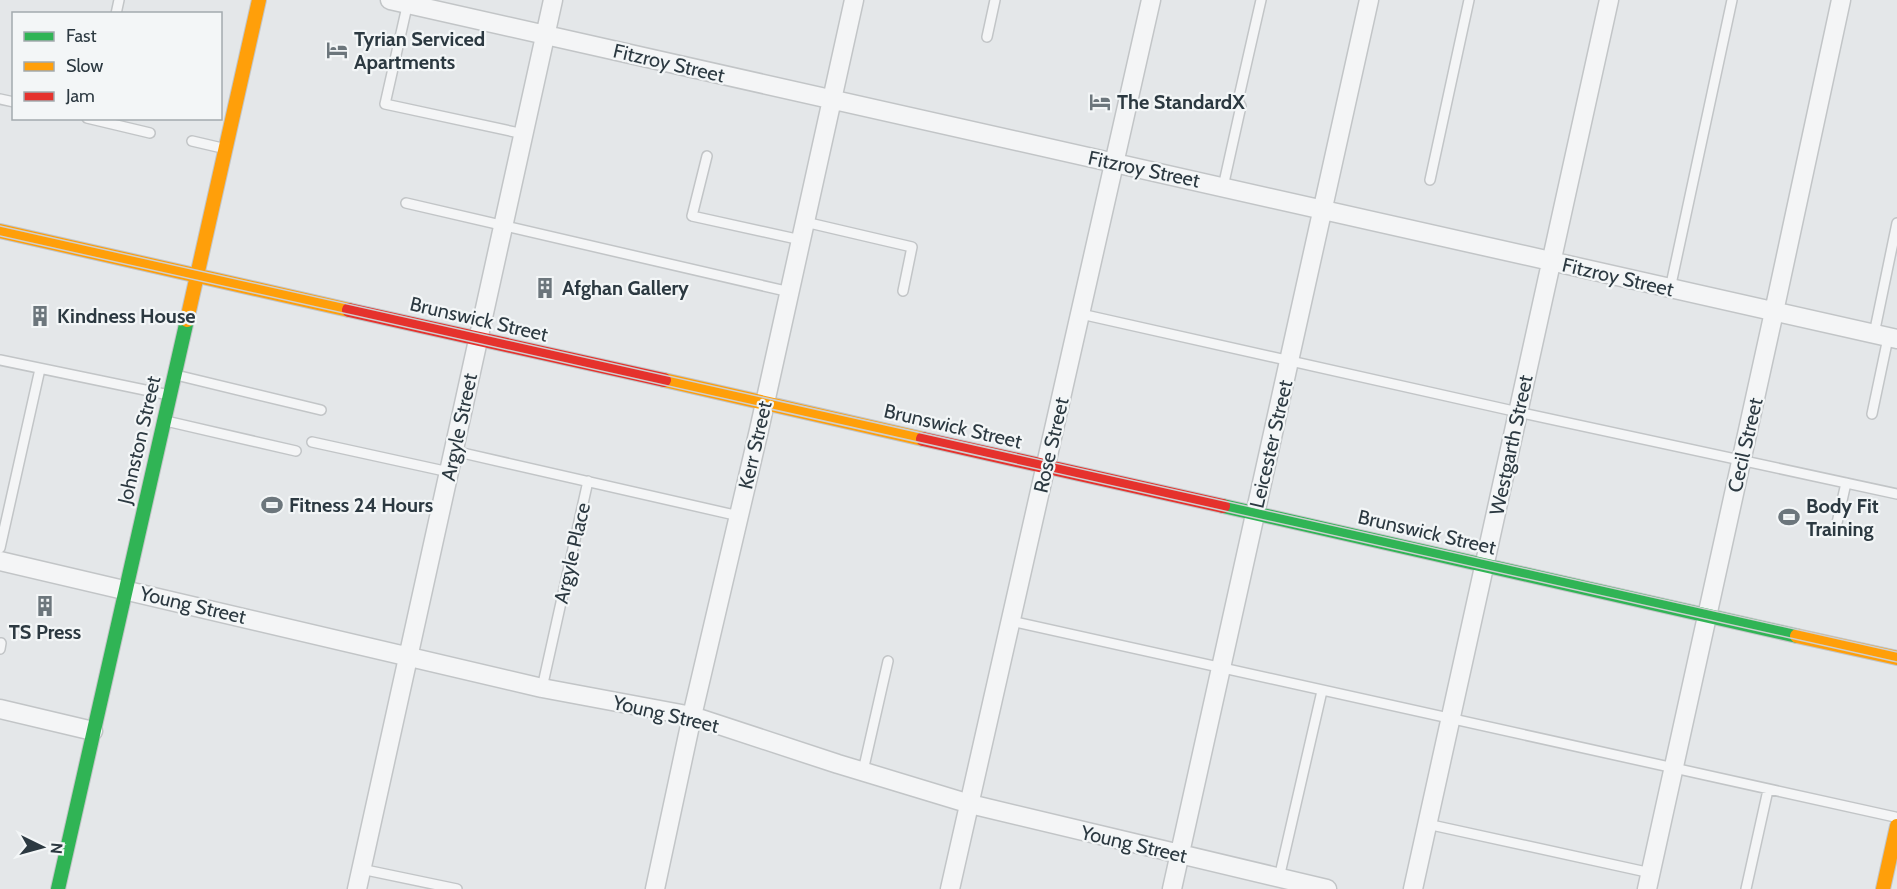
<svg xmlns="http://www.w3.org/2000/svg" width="1897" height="889" font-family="Cabin,sans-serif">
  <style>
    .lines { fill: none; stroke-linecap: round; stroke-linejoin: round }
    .lane-casing { stroke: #c2c5c7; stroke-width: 12 }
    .street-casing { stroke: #c2c5c7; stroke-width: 21 }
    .fast-casing { stroke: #c2c5c7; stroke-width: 16 }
    .slow-casing { stroke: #c2c5c7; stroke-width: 16 }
    .jam-casing { stroke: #c2c5c7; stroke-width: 16 }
    .lane { stroke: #f4f5f6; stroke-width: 9 }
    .street { stroke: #f4f5f6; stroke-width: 18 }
    .fast { stroke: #30b455; stroke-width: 14 }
    .slow { stroke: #ff9f0a; stroke-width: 14 }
    .jam { stroke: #e5322d; stroke-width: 14 }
    .tram { stroke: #cdcfd1; stroke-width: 1.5 }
    .labels { text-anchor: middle; stroke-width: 4.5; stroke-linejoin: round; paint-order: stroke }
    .poi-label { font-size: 20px; font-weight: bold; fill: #2c3941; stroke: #f3f6f7; text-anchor: start }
    .street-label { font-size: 20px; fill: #2c3941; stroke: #f3f6f7 }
  </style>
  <rect width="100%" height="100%" fill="#e4e7e9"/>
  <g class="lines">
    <defs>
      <path id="lane" d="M 408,2 L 385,104 L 524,134
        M 116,14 L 119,0
        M 987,37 L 995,0
        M 0,99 L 14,102
        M 87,118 L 150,133
        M 192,141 L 222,148
        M 707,156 L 692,216 L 801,240
        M 1430,180 L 1469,0
        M 1223,187 L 1241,106 L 1238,101 L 1261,0
        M 406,203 L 790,292
        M 805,222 L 912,247 L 903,291
        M 1670,289 L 1732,0
        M 1081,314 L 1518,412 L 1897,494
        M 1874,334 L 1897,223
        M 0,360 L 169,395
        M 176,375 L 321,410
        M 1872,414 L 1888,338
        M 166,421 L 296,451
        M 312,442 L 449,472
        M 454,451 L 739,516
        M 1837,523 L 1846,483
        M 0,548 L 40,369
        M 1011,621 L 1895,817
        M 0,649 L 1,643
        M 542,688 L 588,481
        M 863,771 L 888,661
        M 1427,824 L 1651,873
        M 361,869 L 457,889
        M 1279,878 L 1322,691
        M 1746,889 L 1768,790"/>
      <path id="street" d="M 390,0 L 1897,339
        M 0,561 L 542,688 L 692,716 L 838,764 L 970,804 L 1327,889
        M 0,709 L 93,731
        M 357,889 L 553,0
        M 655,889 L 692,716 L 759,430 L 854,0
        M 950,889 L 1151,0
        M 1172,889 L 1369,0
        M 1413,889 L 1609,0
        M 1647,889 L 1772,321 L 1841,0"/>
      <path id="fast" d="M 1223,506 L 1797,636
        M 58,889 L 187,320"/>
      <path id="slow" d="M 0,231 L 349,310
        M 187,320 L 259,0
        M 664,380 L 923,439
        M 1797,636 L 1897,658
        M 1883,889 L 1897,826"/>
      <path id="jam" d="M 349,310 L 664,380
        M 923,439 L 1223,506"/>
    </defs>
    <use href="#lane" class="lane-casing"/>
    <use href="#street" class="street-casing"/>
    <use href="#fast" class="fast-casing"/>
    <use href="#slow" class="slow-casing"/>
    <use href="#jam" class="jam-casing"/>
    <use href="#lane" class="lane"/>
    <use href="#street" class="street"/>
    <use href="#fast" class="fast"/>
    <use href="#slow" class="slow"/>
    <use href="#jam" class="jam"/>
    <path class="tram" d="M 0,226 L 1897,652
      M 0,236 L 1897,662"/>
  </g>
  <defs>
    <symbol id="hotel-bare" viewBox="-9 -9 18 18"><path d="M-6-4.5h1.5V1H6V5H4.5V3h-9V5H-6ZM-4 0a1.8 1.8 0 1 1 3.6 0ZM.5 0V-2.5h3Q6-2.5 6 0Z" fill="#6c767c" stroke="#f3f6f7" stroke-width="2.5" paint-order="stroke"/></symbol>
    <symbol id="building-bare" viewBox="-9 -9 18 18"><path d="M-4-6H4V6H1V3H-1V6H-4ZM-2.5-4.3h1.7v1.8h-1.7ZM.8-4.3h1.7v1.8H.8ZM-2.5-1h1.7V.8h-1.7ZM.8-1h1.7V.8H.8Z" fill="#6c767c" stroke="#f3f6f7" stroke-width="2.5" paint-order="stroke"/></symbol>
    <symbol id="stadium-bare" viewBox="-9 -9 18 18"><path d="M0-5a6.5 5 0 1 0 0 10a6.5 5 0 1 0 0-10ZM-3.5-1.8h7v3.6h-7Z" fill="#6c767c" stroke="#f3f6f7" stroke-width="2.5" paint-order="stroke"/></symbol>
  </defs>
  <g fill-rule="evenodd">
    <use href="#hotel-bare" x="322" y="35" width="30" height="30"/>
    <use href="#hotel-bare" x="1085" y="87" width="30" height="30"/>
    <use href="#building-bare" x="530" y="273" width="30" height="30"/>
    <use href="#building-bare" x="25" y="301" width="30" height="30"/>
    <use href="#stadium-bare" x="257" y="490" width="30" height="30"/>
    <use href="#stadium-bare" x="1774" y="502" width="30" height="30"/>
    <use href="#building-bare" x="30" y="591" width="30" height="30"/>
  </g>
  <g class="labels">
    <g class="poi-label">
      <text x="354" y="46">Tyrian Serviced<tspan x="354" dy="23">Apartments</tspan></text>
      <text x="1117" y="109">The StandardX</text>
      <text x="562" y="295">Afghan Gallery</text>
      <text x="57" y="323">Kindness House</text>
      <text x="289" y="512">Fitness 24 Hours</text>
      <text x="1806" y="513">Body Fit<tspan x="1806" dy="23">Training</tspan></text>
      <text x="45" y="639" text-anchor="middle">TS Press</text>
    </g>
    <g class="street-label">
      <text transform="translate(669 63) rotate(13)" y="7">Fitzroy Street</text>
      <text transform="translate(1144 169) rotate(12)" y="7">Fitzroy Street</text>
      <text transform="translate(1618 277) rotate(13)" y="7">Fitzroy Street</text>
      <text transform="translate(479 319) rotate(13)" y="7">Brunswick Street</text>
      <text transform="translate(953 426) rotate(13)" y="7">Brunswick Street</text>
      <text transform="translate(459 427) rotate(-78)" y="7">Argyle Street</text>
      <text transform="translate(139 440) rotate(-77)" y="7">Johnston Street</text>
      <text transform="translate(1271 444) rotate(-77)" y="7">Leicester Street</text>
      <text transform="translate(755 445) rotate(-77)" y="7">Kerr Street</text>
      <text transform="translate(1051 445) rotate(-77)" y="7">Rose Street</text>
      <text transform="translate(1511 445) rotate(-78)" y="7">Westgarth Street</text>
      <text transform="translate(1745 445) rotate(-77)" y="7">Cecil Street</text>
      <text transform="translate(1427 532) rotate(13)" y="7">Brunswick Street</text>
      <text transform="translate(572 553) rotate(-77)" y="7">Argyle Place</text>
      <text transform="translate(193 605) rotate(13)" y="7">Young Street</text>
      <text transform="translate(666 714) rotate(13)" y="7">Young Street</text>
      <text transform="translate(1134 844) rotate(13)" y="7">Young Street</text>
    </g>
  </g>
  <rect x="12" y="12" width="210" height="108" fill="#f3f6f7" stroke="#a3aaae" stroke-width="1.5"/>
  <rect x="24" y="32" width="30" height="9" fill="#30b455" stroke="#a3aaae" stroke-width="1.5"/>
  <text x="66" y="42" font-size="18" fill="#2c3941">Fast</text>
  <rect x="24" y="62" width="30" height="9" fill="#ff9f0a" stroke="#a3aaae" stroke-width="1.5"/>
  <text x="66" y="72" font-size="18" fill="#2c3941">Slow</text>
  <rect x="24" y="92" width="30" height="9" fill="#e5322d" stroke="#a3aaae" stroke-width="1.5"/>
  <text x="66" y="102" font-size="18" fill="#2c3941">Jam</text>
  <g transform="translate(42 847) rotate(95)" stroke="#f3f6f7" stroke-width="4.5" paint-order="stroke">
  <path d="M0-4.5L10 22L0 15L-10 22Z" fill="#2c3941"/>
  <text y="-9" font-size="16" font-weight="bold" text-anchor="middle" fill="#2c3941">N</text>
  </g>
</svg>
